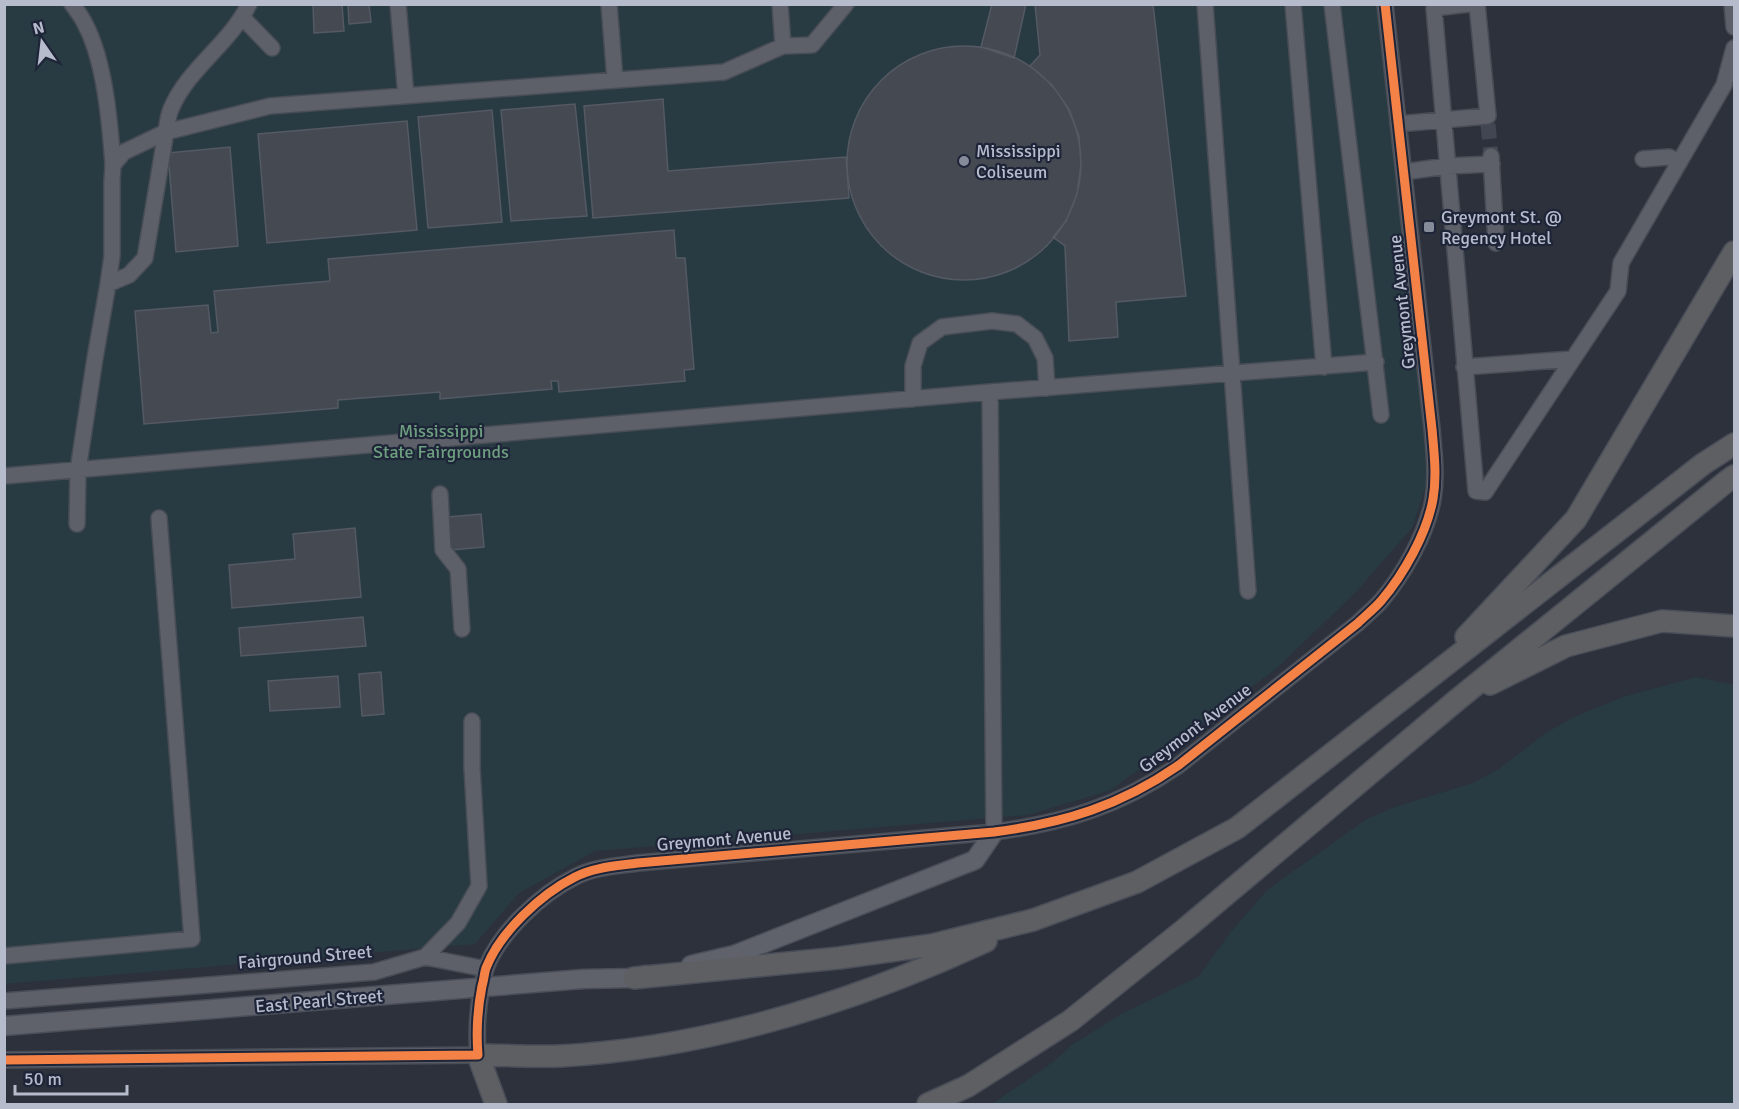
<svg xmlns="http://www.w3.org/2000/svg" width="1739" height="1109" font-family="Signika,sans-serif">
  <style>
    .green { fill: #283b43 }
    .building { fill: #454952; stroke: #545963; stroke-width: 1.5 }
    .lines { fill: none; stroke-linecap: round; stroke-linejoin: round }
    .minor-tunnel { stroke: #414652; stroke-width: 15; stroke-dasharray: 15 8; stroke-linecap: butt }
    .minor-casing { stroke: #484c55; stroke-width: 18 }
    .major-casing { stroke: #4a4e58; stroke-width: 21 }
    .highway-casing { stroke: #494d57; stroke-width: 24 }
    .minor { stroke: #5d6069; stroke-width: 15 }
    .major { stroke: #5f626b; stroke-width: 18 }
    .highway { stroke: #5d5f63; stroke-width: 21 }
    .major-bridge-casing { stroke: #4a4e58; stroke-width: 21; stroke-linecap: butt }
    .major-bridge { stroke: #5f626b; stroke-width: 18 }
    .cycleway-casing { stroke: #1e2538; stroke-width: 13 }
    .cycleway { stroke: #f48246; stroke-width: 9 }
    .poi-dot { fill: #868b9a; stroke: #1e2538; stroke-width: 2 }
    .labels { text-anchor: middle; stroke-width: 4.5; stroke-linejoin: round; paint-order: stroke }
    .poi-label { font-size: 18px; fill: #b7bccc; stroke: #1e2538; text-anchor: start }
    .street-label { font-size: 18px; fill: #b7bccc; stroke: #1e2538 }
    .park-label { font-size: 18px; fill: #6d9e7f; stroke: #1e2538 }
  </style>
  <rect width="100%" height="100%" fill="#2c313c"/>
  <path class="green" d="M 5,5 L 1380,5 L 1428,479 L 1412,528 L 1355,593 L 1276,669 L 1111,790 L 1028,815 L 595,851 L 519,893 L 475,944 L 5,984 Z
    M 1696,677 L 1734,685 L 1734,1104 L 992,1104 L 1052,1063 L 1072,1045 L 1121,1014 L 1198,977 L 1230,933 L 1267,890 L 1367,819 L 1392,808 L 1473,783 L 1499,769 L 1544,734 L 1572,718 L 1623,697 Z"/>
  <path class="building" d="M 313,4 L 342,4 L 344,31 L 314,33 Z
    M 348,4 L 369,4 L 371,22 L 349,24 Z
    M 992,4 L 1026,4 L 1014,58 L 981,47 Z
    M 1035,4 L 1153,4 L 1186,296 L 1116,302 L 1118,337 L 1069,341 L 1065,246 L 1053,237 L 1066,221 L 1077,194 L 1081,165 L 1079,136 L 1069,109 L 1052,85 L 1030,66 L 1040,55 Z
    M847 163a117 117 0 1 1 234 0a117 117 0 1 1-234 0Z
    M 663,99 L 668,171 L 846,157 L 849,198 L 593,218 L 584,106 Z
    M 575,104 L 587,216 L 511,221 L 501,110 Z
    M 492,110 L 502,222 L 428,228 L 418,117 Z
    M 407,121 L 417,230 L 267,243 L 258,134 Z
    M 230,147 L 238,246 L 176,252 L 168,153 Z
    M 674,230 L 676,258 L 685,258 L 694,369 L 684,370 L 685,381 L 559,392 L 558,381 L 551,381 L 552,389 L 440,399 L 440,392 L 338,400 L 338,408 L 144,424 L 135,311 L 208,305 L 211,333 L 218,332 L 214,291 L 330,281 L 328,259 Z
    M 481,514 L 484,547 L 451,550 L 448,517 Z
    M 355,528 L 361,597 L 232,608 L 229,565 L 295,559 L 293,534 Z
    M 363,617 L 366,646 L 241,656 L 239,628 Z
    M 381,672 L 384,714 L 362,716 L 359,674 Z
    M 338,676 L 340,707 L 270,711 L 268,681 Z"/>
  <g class="lines">
    <path class="minor-tunnel" d="M 1488,124 L 1491,156"/>
    <defs>
      <path id="minor" d="M 72,4 C 77,11 82,17 85,24 C 105,61 110,124 113,165
        M 398,4 L 406,96
        M 609,4 L 615,80
        M 780,4 L 783,46 L 812,45 L 846,4
        M 1205,4 L 1248,591
        M 1293,4 L 1324,367
        M 1332,4 L 1381,415
        M 1469,4 L 1434,8 L 1476,491 L 1485,492 L 1618,291 L 1621,263 L 1724,85 L 1734,48
        M 1732,4 L 1734,27
        M 243,18 L 272,48
        M 1398,124 L 1488,116 L 1477,4
        M 1491,156 L 1496,243
        M 1643,159 L 1669,157 L 1679,162
        M 1404,172 L 1447,166 L 1492,164
        M 108,284 L 112,256 L 112,181 L 113,165 L 124,152 L 166,132 C 167,125 168,116 171,109 C 188,68 230,44 249,4
        M 1464,367 L 1573,359
        M 990,392 L 994,832
        M 913,399 L 913,366 L 920,343 L 942,327 L 992,321 L 1017,324 L 1035,338 L 1045,358 L 1047,388
        M 4,476 L 990,392 L 1376,362
        M 440,494 L 443,550 L 458,569 L 462,629
        M 77,524 L 78,470 L 95,358 L 108,284 L 129,275 L 145,258 L 166,132 L 270,106 L 724,72 L 783,46
        M 4,956 L 192,939 L 159,518
        M 425,957 L 486,969
        M 4,1001 L 374,972 L 425,957 L 458,923 L 479,886 L 472,768 L 472,721
        M 4,1060 L 478,1055 C 476,1030 477,1011 482,986 C 484,980 484,974 486,968 C 500,932 541,894 575,877 C 594,867 617,866 638,863 L 994,832 C 1064,823 1120,806 1179,765 L 1358,623 C 1365,616 1374,609 1381,601 C 1404,574 1427,533 1433,499 C 1437,476 1434,452 1432,429 L 1385,4"/>
      <path id="major" d="M 691,965 L 734,955 L 975,860 L 994,832
        M 583,979 L 634,978 L 646,975"/>
      <path id="highway" d="M 1466,637 L 1576,519 L 1734,252
        M 1490,684 L 1566,646 L 1662,621 L 1734,626
        M 634,978 L 839,958 L 932,945 L 1033,920 L 1137,882 L 1237,828 L 1703,464 L 1734,444
        M 496,1104 L 478,1055 C 505,1055 533,1057 560,1056 C 708,1048 852,1003 986,941
        M 928,1104 L 968,1086 L 1070,1021 L 1185,929 L 1457,700 L 1727,481 L 1734,476"/>
    </defs>
    <use href="#minor" class="minor-casing"/>
    <use href="#major" class="major-casing"/>
    <use href="#highway" class="highway-casing"/>
    <use href="#minor" class="minor"/>
    <use href="#major" class="major"/>
    <use href="#highway" class="highway"/>
    <defs>
      <path id="major-bridge" d="M 4,1026 L 583,979"/>
    </defs>
    <use href="#major-bridge" class="major-bridge-casing"/>
    <use href="#major-bridge" class="major-bridge"/>
    <defs>
      <path id="cycleway" d="M 4,1060 L 478,1055 C 476,1030 477,1011 482,986 C 484,980 484,974 486,968 C 500,932 541,894 575,877 C 594,867 617,866 638,863 L 994,832 C 1064,823 1120,806 1179,765 L 1358,623 C 1365,616 1374,609 1381,601 C 1404,574 1427,533 1433,499 C 1437,476 1434,452 1432,429 L 1385,4"/>
    </defs>
    <use href="#cycleway" class="cycleway-casing"/>
    <use href="#cycleway" class="cycleway"/>
  </g>
  <g class="poi-dot">
    <circle cx="964" cy="161" r="6"/>
    <rect x="1423" y="221" width="12" height="12" rx="3"/>
  </g>
  <g class="labels">
    <g class="poi-label">
      <text x="976" y="157">Mississippi<tspan x="976" dy="21">Coliseum</tspan></text>
      <text x="1441" y="223">Greymont St. @<tspan x="1441" dy="21">Regency Hotel</tspan></text>
    </g>
    <g class="street-label">
      <text transform="translate(1402 302) rotate(-96)" y="6">Greymont Avenue</text>
      <text transform="translate(1195 728) rotate(-37)" y="6">Greymont Avenue</text>
      <text transform="translate(724 839) rotate(-5)" y="6">Greymont Avenue</text>
      <text transform="translate(305 957) rotate(-5)" y="6">Fairground Street</text>
      <text transform="translate(319 1001) rotate(-5)" y="6">East Pearl Street</text>
    </g>
    <g class="park-label">
      <text x="441" y="437">Mississippi<tspan x="441" dy="21">State Fairgrounds</tspan></text>
    </g>
  </g>
  <rect width="1739" height="1109" fill="none" stroke="#b7bccc" stroke-width="12"/>
  <g transform="translate(42 42) rotate(346)" stroke="#1e2538" stroke-width="4.5" paint-order="stroke">
  <path d="M0-4.5L10 22L0 15L-10 22Z" fill="#b7bccc"/>
  <text y="-9" font-size="16" font-weight="bold" text-anchor="middle" fill="#b7bccc">N</text>
  </g>
  <path d="M15 1085v9h112v-9" fill="none" stroke="#b7bccc" stroke-width="3"/>
  <text x="24" y="1085" font-size="18" fill="#b7bccc" stroke="#1e2538" stroke-width="4.5" paint-order="stroke">50 m</text>
</svg>
